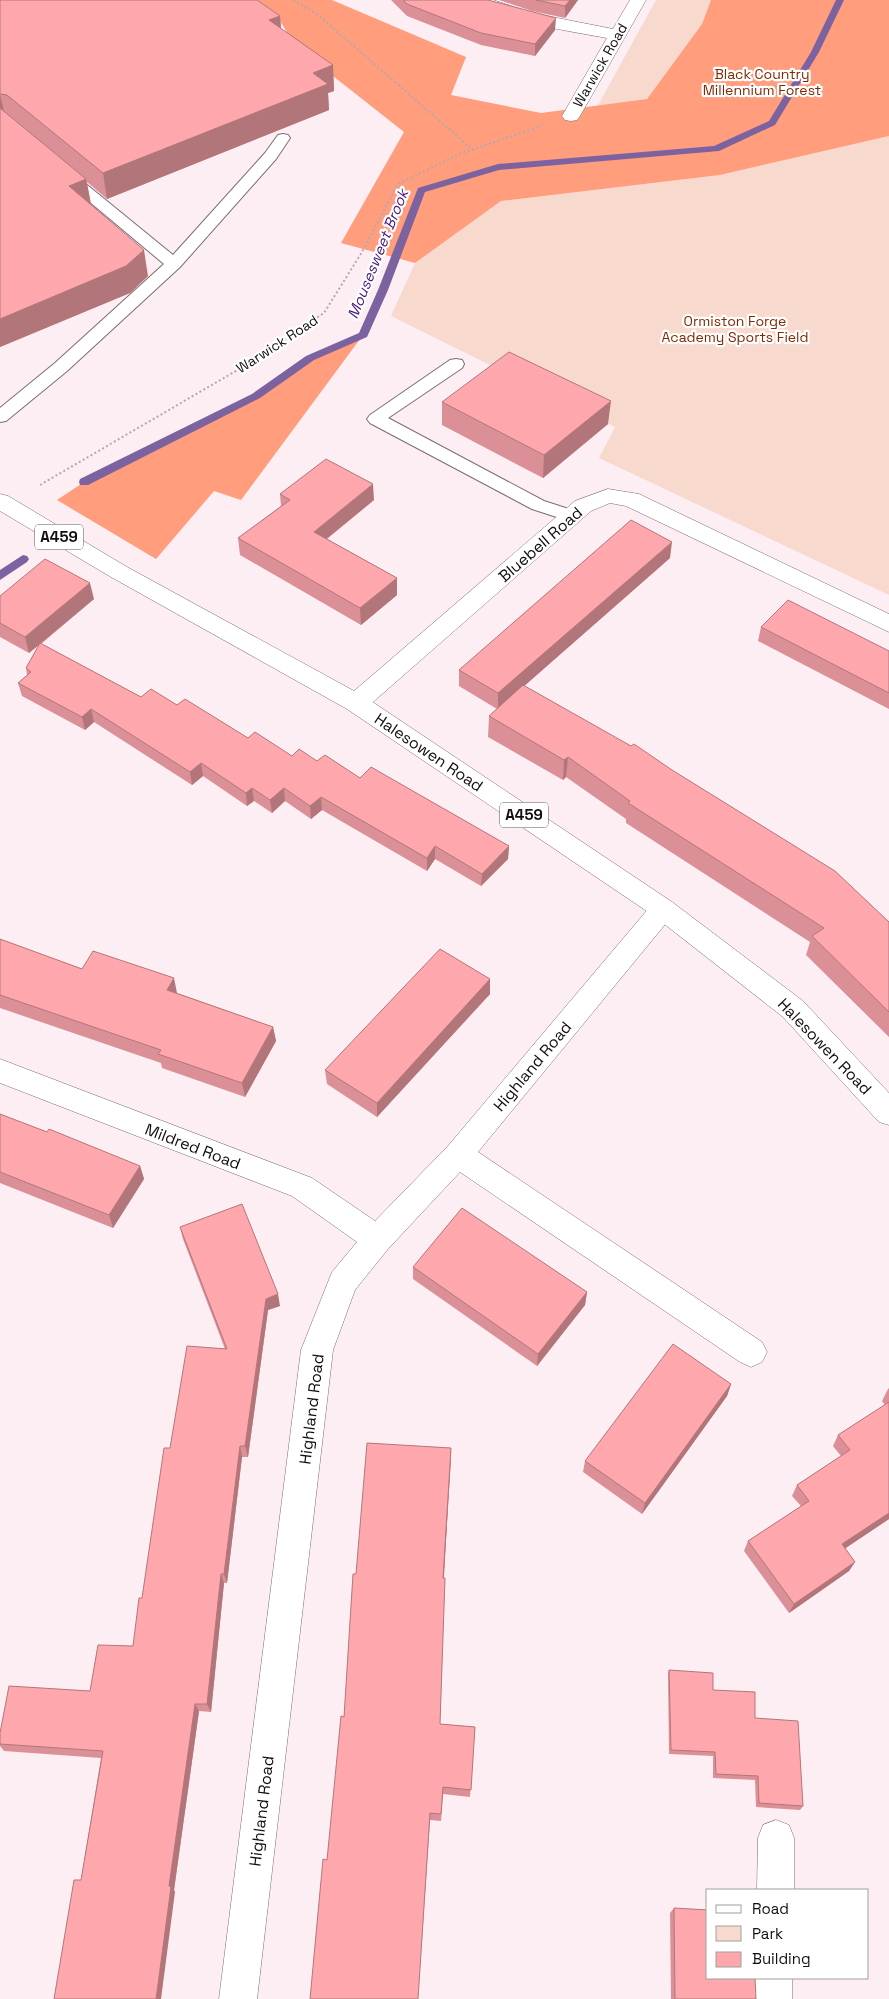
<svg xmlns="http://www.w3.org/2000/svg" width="889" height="1999" font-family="'Space Grotesk',sans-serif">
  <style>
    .green { fill: #f8d9ce }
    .forest { fill: #ff9d7c }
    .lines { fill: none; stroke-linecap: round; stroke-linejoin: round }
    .stream { fill: #7c639f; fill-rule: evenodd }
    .lane-casing { stroke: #7a6e73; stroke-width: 2 }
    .street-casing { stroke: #7a6e73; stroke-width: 1 }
    .primary-casing { stroke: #7a6e73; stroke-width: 1 }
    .path { stroke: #b4a8ad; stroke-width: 2; stroke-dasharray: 2 2.5; stroke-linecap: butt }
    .lane { fill: #fff; fill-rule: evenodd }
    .street { fill: #fff; fill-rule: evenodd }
    .primary { fill: #fff; fill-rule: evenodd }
    .wall { fill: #da9096 }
    .shaded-wall { fill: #b2767a }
    .building { fill: #fea8ae; stroke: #b2767a }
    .labels { text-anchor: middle; stroke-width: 4.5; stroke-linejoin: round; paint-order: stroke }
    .far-street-label { font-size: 14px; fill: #130e10; stroke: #fff }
    .far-park-label { font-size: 14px; fill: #7f2905; stroke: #fff }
    .far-water-label { font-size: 15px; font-style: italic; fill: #481479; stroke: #fff }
    .shield { fill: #fff; stroke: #5a5658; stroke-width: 1 }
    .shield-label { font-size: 15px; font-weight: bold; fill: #130e10 }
    .street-label { font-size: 16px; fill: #130e10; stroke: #fff }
  </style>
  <rect width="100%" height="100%" fill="#fdeef4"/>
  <path class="green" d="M 656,0 L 711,0 L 702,24 L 647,99 L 597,107 Z
    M 889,136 L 889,595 L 599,458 L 615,427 L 391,316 L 415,263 L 501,201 L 720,175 Z"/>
  <path class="forest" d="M 257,0 L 332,0 L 466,57 L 451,95 L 541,113 L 647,99 L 702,24 L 711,0 L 889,0 L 889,136 L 720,175 L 501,201 L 415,263 L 341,243 L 404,132 L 295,46 L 276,14 Z
    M 363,335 L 241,500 L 214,491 L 156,559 L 57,500 L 84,482 L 256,396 L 310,358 Z"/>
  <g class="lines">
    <path class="stream" d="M 836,0 L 844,0 L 819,52 L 775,125 L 719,151 L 499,170 L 425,192 L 388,290 L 367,337 L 314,360 L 260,398 L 88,485 L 80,485 L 79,482 L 80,479 L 252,394 L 306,356 L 359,333 L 378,290 L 418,188 L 498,164 L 714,146 L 769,121 L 811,52 Z
      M 23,555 L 27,556 L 29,559 L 27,562 L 0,580 L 0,570 Z"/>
    <defs>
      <path id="lane" d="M 283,134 L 288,135 L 290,138 L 276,159 L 180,267 L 67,371 L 6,421 L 0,422 L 0,408 L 55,363 L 164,264 L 60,177 L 57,174 L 60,171 L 70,171 L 173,255 L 265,153 L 278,135 Z
        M 456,359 L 462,360 L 464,364 L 462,368 L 388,418 L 544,501 L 578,512 L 581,516 L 578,520 L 572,522 L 532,509 L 370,423 L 367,419 L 370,415 L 450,360 Z"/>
      <path id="street" d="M 472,0 L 493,0 L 532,13 L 613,29 L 630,0 L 646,0 L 580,116 L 577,120 L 571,121 L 565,120 L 562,116 L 607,38 C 562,30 516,23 474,4 Z
        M 608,489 L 639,494 L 889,614 L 889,632 L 626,506 L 610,503 L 591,511 L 365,709 L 356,712 L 347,709 L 344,703 L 347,697 L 575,501 Z
        M 663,899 L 672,902 L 676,909 L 672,916 L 478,1152 L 762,1342 L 767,1352 L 762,1362 L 751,1367 L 740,1362 L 460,1172 L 388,1249 L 355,1290 L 333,1350 L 257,1999 L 219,1999 L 301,1350 L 332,1272 L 357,1242 L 292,1196 L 0,1083 L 0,1059 L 312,1178 L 375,1221 L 448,1146 L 654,902 Z
        M 776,1820 L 789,1825 L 794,1838 L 794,1890 L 757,1890 L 758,1838 L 763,1825 Z
        M 754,1978 L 792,1978 L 792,1999 L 754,1999 Z"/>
      <path id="primary" d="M 0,494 L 8,496 L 127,567 L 365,697 L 672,902 L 803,1001 L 889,1093 L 889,1125 L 879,1122 L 783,1017 L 654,916 L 347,709 L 111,577 L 0,511 Z"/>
    </defs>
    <use href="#lane" class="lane-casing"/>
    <use href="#street" class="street-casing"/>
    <use href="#primary" class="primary-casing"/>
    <path class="path" d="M 293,0 L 317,14 L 473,150
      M 40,485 L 241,368 L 324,313 L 362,252 L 398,184 L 460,154 L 541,126"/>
    <use href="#lane" class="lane"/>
    <use href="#street" class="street"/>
    <use href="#primary" class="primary"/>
  </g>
  <path class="wall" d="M 0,0 L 280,16 L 281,29 L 333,65 L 334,91 L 328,93 L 329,110 L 107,199 L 87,182 L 91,204 L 148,276 L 130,293 L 0,347 Z
    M 391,0 L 488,0 L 555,30 L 535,56 L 481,45 L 407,16 Z
    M 499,0 L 578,0 L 565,18 L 532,11 Z
    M 442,402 L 608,424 L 543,478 L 442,425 Z
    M 280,494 L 374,500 L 327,539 L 397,578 L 397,595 L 361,625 L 240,555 L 238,538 L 281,506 Z
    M 670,558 L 524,686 L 889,922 L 889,1037 L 806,955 L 810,942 L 626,823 L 626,819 L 566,777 L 563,780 L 488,737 L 489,716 L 497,709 L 459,686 L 459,670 Z
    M 0,596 L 94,599 L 41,644 L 141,697 L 177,705 L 248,738 L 292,756 L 317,761 L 360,778 L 509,846 L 508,859 L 481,886 L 435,859 L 427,871 L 322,810 L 311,819 L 285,801 L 272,813 L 254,801 L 247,806 L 203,776 L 192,785 L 94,722 L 85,730 L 22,696 L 18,683 L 27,675 L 26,668 L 39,645 L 29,653 L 0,637 Z
    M 761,627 L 889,651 L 889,709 L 758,641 Z
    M 0,939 L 82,969 L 177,993 L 273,1027 L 276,1041 L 245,1097 L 162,1068 L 161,1063 L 0,1008 Z
    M 490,979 L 490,994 L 377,1117 L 327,1084 L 325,1070 Z
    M 0,1114 L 47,1132 L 140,1166 L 144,1179 L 113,1228 L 0,1183 Z
    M 180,1227 L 280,1306 L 268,1310 L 248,1457 L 242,1457 L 227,1583 L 224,1583 L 211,1712 L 199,1711 L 174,1890 L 175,1892 L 81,1880 L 101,1758 L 4,1751 L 0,1746 L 0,1733 L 90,1691 L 133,1646 L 170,1448 L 225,1349 L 183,1239 Z
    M 413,1267 L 587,1292 L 585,1305 L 537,1366 L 413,1279 Z
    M 731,1384 L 727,1396 L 642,1514 L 583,1472 L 585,1461 Z
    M 889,1388 L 889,1519 L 845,1548 L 855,1562 L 849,1571 L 789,1613 L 744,1551 L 748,1541 L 801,1506 L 792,1496 L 797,1485 L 841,1456 L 833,1446 L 838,1435 L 885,1405 L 882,1401 L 888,1389 Z
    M 451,1448 L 444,1578 L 440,1724 L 475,1727 L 470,1797 L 443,1794 L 441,1821 L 430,1820 L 327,1860 L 344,1717 L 356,1574 Z
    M 669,1670 L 713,1690 L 755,1718 L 803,1806 L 800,1810 L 756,1807 L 755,1780 L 713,1778 L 713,1756 L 669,1754 L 668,1674 Z
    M 674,1908 L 756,1999 L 671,1999 L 670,1913 Z"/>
  <path class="shaded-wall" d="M 570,0 L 578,0 L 565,18 L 565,6 Z
    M 280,16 L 282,41 L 269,20 Z
    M 556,18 L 555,30 L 535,56 L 535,44 Z
    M 333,65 L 334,91 L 328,93 L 329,110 L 107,199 L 103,173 L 313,73 Z
    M 0,94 L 6,119 L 0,121 Z
    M 86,179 L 91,205 L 69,186 Z
    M 144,250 L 148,276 L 130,293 L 0,347 L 0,319 Z
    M 611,401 L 608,424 L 543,478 L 544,455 Z
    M 373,484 L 374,500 L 315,548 L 314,532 Z
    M 672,542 L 670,558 L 498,709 L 498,693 Z
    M 397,578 L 397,595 L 361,625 L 360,608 Z
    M 90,583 L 94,599 L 29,653 L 25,637 Z
    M 91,709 L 94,722 L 85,730 L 82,717 Z
    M 568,757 L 566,777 L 563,780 L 564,760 Z
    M 201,763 L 203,776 L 192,785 L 190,772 Z
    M 252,788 L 254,801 L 247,806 L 246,793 Z
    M 284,788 L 285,801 L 272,813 L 270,800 Z
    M 321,797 L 322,810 L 311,819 L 310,806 Z
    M 435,846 L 435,859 L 427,871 L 427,858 Z
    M 509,846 L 508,859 L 481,886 L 482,874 Z
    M 174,978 L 177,993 L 170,1005 L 167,990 Z
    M 490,979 L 490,994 L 377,1117 L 377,1103 Z
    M 273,1027 L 276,1041 L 245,1097 L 242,1083 Z
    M 140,1166 L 144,1179 L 113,1228 L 109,1215 Z
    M 587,1292 L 585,1305 L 537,1366 L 538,1354 Z
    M 278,1294 L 280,1306 L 268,1310 L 248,1457 L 245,1446 L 266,1299 Z
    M 731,1384 L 727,1396 L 642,1514 L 645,1503 Z
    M 240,1446 L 242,1457 L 227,1583 L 224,1574 Z
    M 451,1448 L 451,1459 L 443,1588 L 443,1578 Z
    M 889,1513 L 889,1519 L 837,1554 L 842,1544 Z
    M 855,1562 L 849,1571 L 789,1613 L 794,1604 Z
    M 221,1574 L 224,1583 L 211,1712 L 207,1704 Z
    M 195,1704 L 199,1711 L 174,1890 L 175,1892 L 161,1999 L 156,1999 L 169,1886 Z
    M 430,1813 L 430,1820 L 418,1999 Z"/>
  <path class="building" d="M 0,0 L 257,0 L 280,16 L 269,20 L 333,65 L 313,73 L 328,84 L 103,173 L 7,95 L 0,94 Z
    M 403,0 L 488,0 L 556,18 L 535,44 L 481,33 L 407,4 Z
    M 536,0 L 570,0 L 565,6 Z
    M 0,108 L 86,179 L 69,186 L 144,250 L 126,266 L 0,319 Z
    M 509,352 L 611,401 L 544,455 L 442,402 Z
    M 326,459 L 373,484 L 314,532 L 397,578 L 360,608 L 238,538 L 290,500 L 280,494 Z
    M 631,520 L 672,542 L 498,693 L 459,670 Z
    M 45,559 L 90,583 L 25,637 L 0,623 L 0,596 Z
    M 788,600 L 889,651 L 889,693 L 761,627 Z
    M 40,643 L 141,697 L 151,689 L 177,705 L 185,699 L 248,738 L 255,732 L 292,756 L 299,749 L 317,761 L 325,755 L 360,778 L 371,767 L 509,846 L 482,874 L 435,846 L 427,858 L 425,857 L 321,797 L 310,806 L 284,788 L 270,800 L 252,788 L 246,793 L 201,763 L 190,772 L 91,709 L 82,717 L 18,683 L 31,672 L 26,668 Z
    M 523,685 L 631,746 L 634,744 L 672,770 L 835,871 L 889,922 L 889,1012 L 812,936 L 824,928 L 628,803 L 630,801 L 568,757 L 564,760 L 489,716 Z
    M 0,939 L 82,969 L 93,951 L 174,978 L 167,990 L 273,1027 L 242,1083 L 158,1054 L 161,1050 L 0,995 Z
    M 440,949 L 490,979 L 377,1103 L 325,1070 Z
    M 0,1114 L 47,1132 L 49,1129 L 140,1166 L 109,1215 L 0,1172 Z
    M 242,1204 L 278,1294 L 266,1299 L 245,1446 L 240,1446 L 224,1574 L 221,1574 L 207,1704 L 195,1704 L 169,1886 L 171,1887 L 156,1999 L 54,1999 L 74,1880 L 81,1880 L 103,1751 L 0,1744 L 0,1733 L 9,1686 L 90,1691 L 98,1645 L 133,1646 L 139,1598 L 142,1598 L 164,1448 L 170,1448 L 187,1346 L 227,1349 L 180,1227 Z
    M 462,1208 L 587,1292 L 538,1354 L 413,1267 Z
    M 673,1344 L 731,1384 L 645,1503 L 585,1461 Z
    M 889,1402 L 889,1513 L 842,1544 L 855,1562 L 794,1604 L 748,1541 L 809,1501 L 797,1485 L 850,1450 L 838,1435 Z
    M 367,1443 L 451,1448 L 443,1578 L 445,1578 L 440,1724 L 475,1727 L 471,1790 L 443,1787 L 441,1814 L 430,1813 L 418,1999 L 310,1999 L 323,1859 L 327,1860 L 341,1716 L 344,1717 L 353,1574 L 356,1574 Z
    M 669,1670 L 713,1673 L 713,1690 L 755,1692 L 755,1718 L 798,1721 L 803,1806 L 759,1803 L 758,1776 L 716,1774 L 715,1752 L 671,1750 Z
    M 674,1908 L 708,1910 L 708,1978 L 755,1978 L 756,1999 L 675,1999 Z"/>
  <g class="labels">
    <g class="far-street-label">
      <text transform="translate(600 65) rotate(-60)" y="5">Warwick Road</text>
      <text transform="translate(277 344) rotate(-33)" y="5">Warwick Road</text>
    </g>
    <g class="far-park-label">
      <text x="762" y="79">Black Country<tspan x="762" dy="16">Millennium Forest</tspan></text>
      <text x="735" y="326">Ormiston Forge<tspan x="735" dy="16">Academy Sports Field</tspan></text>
    </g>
    <g class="far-water-label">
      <text transform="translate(378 254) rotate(-68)" y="5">Mousesweet Brook</text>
    </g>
    <g class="shield">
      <rect x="35" y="524.5" width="48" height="25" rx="4"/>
      <rect x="500" y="802.5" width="48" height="25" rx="4"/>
    </g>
    <g class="shield-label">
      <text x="59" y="542">A459</text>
      <text x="524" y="820">A459</text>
    </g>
    <g class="street-label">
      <text transform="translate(540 544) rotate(-41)" y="6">Bluebell Road</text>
      <text transform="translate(429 752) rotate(34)" y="6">Halesowen Road</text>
      <text transform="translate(825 1046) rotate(46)" y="6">Halesowen Road</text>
      <text transform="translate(532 1066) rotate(-50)" y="6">Highland Road</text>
      <text transform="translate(193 1146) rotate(21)" y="6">Mildred Road</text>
      <text transform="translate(311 1409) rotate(-83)" y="6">Highland Road</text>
      <text transform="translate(261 1811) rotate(-83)" y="6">Highland Road</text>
    </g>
  </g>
  <rect x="706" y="1889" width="162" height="90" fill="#ffffff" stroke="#a19f9f"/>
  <rect x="716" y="1905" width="25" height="8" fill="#ffffff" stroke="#a19f9f"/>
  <text x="752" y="1914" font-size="15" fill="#130e10">Road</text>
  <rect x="716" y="1926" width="25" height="15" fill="#f8d9ce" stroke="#a19f9f"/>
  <text x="752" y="1939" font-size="15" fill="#130e10">Park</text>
  <rect x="716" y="1952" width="25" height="15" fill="#fea8ae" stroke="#a19f9f"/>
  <text x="752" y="1964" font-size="15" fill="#130e10">Building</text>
</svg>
